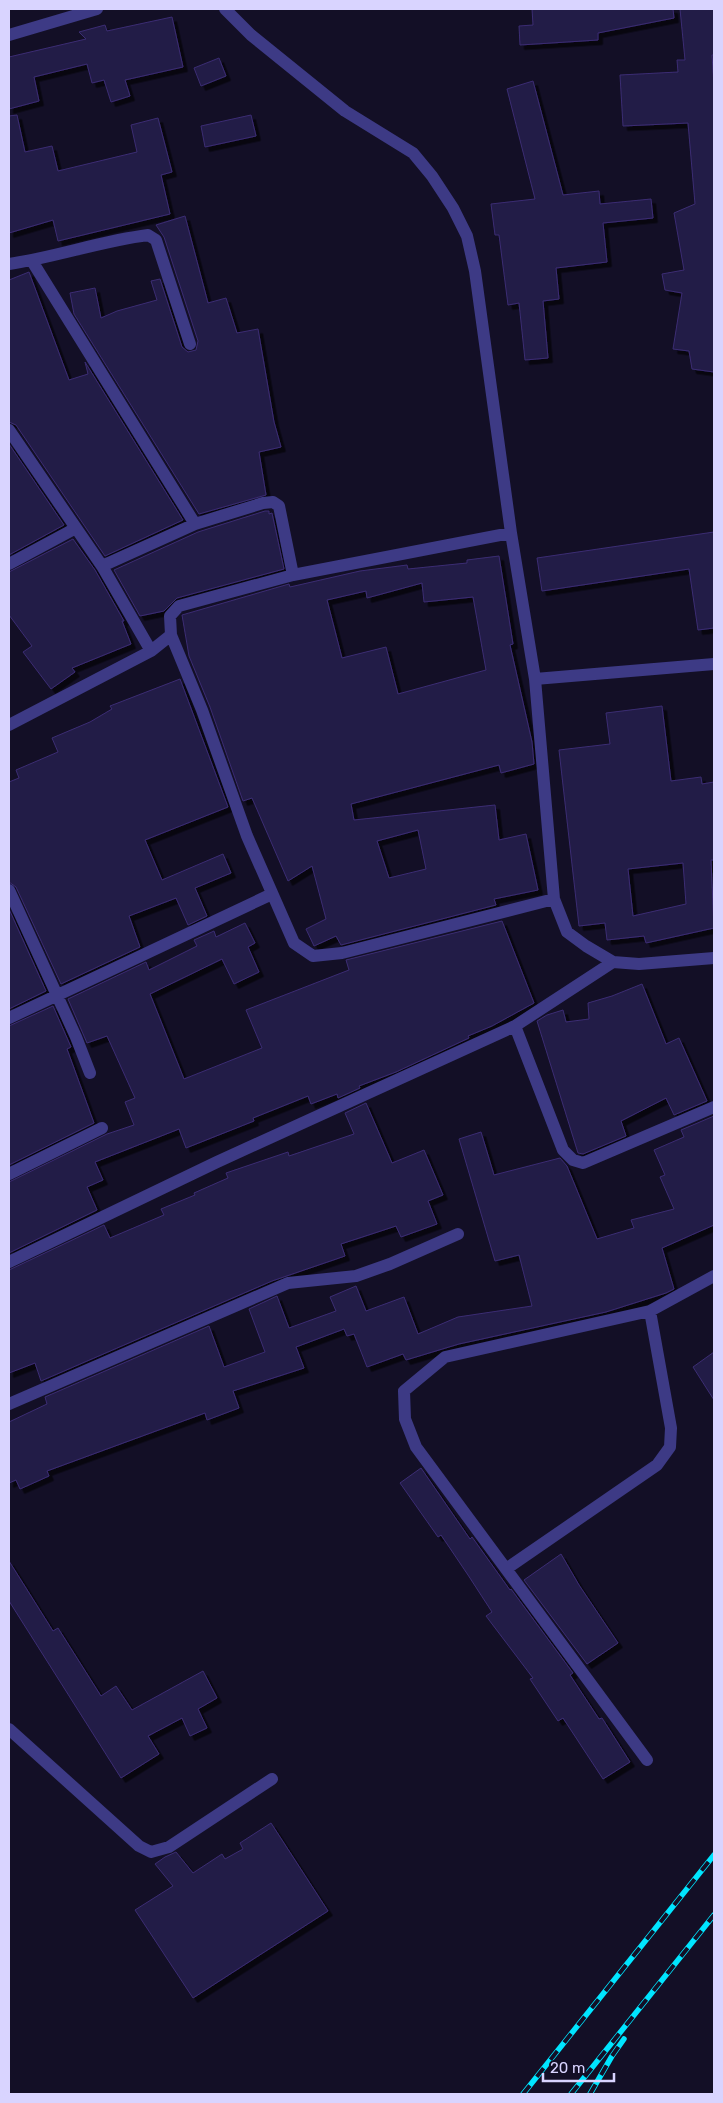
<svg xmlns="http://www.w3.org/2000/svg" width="723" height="2103" font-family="Rubik,sans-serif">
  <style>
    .building { fill: #241b47; stroke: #3b2d73; fill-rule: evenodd; filter: url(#shadow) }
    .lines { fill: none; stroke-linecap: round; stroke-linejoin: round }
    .minor { stroke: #3d3a85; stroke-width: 12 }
    .rail-casing { stroke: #00e5ff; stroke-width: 5.5 }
    .rail { stroke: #130f26; stroke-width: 4; stroke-dasharray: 11; stroke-linecap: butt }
  </style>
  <defs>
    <filter id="shadow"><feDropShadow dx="4.5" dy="4.5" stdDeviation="0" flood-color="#0009"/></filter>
  </defs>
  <rect width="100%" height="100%" fill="#130f26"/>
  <path class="building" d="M 532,9 L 673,9 L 674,18 L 598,33 L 598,40 L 520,45 L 519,26 L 533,25 Z
    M 680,9 L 714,9 L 714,55 L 712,55 L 714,85 L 714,372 L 692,369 L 689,351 L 673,349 L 682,293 L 665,290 L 662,274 L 684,270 L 674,213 L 695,204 L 688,123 L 623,126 L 620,75 L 678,72 L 677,60 L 685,60 Z
    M 172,17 L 183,67 L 125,80 L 130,96 L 111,102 L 104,80 L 92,83 L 87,64 L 34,77 L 39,101 L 9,109 L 9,57 L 86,39 L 79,32 L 105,25 L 107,31 Z
    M 219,58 L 226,76 L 201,86 L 194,68 Z
    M 533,81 L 563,195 L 599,191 L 600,204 L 651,199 L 653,218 L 603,223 L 607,262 L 556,268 L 559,299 L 543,301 L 548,358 L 525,360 L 519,303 L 508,305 L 499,235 L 495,235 L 491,204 L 535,199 L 507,89 Z
    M 17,115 L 25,152 L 52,146 L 58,171 L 137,152 L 131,125 L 158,118 L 172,172 L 161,175 L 170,214 L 58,241 L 53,220 L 9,233 L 9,116 Z
    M 251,115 L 256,136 L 205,147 L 201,126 Z
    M 185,216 L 208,303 L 226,298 L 237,333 L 258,329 L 274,422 L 281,447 L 259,452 L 266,495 L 199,514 L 74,314 L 70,293 L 95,288 L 101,318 L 117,311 L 157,300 L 151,281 L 160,279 L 182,347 L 188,352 L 196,350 L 198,341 L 164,237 L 156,225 Z
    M 29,272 L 69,380 L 88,374 L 85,362 L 183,520 L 105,556 L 16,425 L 9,422 L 9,280 Z
    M 9,444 L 64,525 L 9,555 Z
    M 265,511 L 269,511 L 269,514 L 272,513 L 284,569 L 177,598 L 164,611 L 140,616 L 114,570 L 198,532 Z
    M 714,532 L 714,628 L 698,630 L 689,569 L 542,591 L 537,558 Z
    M 73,539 L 95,570 L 124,621 L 122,621 L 131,644 L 72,668 L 75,672 L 51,689 L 23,652 L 32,646 L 9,615 L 9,572 Z
    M 499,556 L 513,644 L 510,645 L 532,742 L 534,764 L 501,773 L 499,765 L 351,804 L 354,820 L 495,805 L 499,840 L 526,834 L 538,890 L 494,899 L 496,905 L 341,945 L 336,936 L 314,946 L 306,929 L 326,919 L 312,866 L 288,881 L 252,798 L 243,801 L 210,707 L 189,656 L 182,615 L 289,584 L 290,587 L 360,571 L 407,565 L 408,569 L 467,563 L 467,560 ZM 422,583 L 424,602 L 473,597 L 486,670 L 398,694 L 386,647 L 342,658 L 327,600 L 366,591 L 367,598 ZM 418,830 L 426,869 L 389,878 L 377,841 Z
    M 180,679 L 228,807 L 145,840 L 162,880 L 223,854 L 231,873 L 195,888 L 207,916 L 188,925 L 176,898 L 129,916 L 140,947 L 61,984 L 16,887 L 9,882 L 9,782 L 19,778 L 16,770 L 58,752 L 52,738 L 90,722 L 112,709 L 110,706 Z
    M 662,706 L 671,781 L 701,777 L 702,784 L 714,782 L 714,860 L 711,860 L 714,928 L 646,943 L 644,936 L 607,940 L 605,923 L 579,926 L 559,750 L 610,744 L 606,713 ZM 683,863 L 686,904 L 633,916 L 628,869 Z
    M 9,909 L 46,991 L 9,1009 Z
    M 502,921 L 534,1003 L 492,1026 L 468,1036 L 469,1038 L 396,1072 L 359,1086 L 360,1088 L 338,1098 L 337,1094 L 311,1104 L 308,1096 L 253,1118 L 254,1121 L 186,1148 L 179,1129 L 95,1162 L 103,1180 L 87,1187 L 97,1210 L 9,1253 L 9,1182 L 107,1134 L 134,1125 L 125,1102 L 135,1098 L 107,1036 L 87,1043 L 68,999 L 146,962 L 149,970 L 197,946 L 194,940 L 214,931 L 216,937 L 245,923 L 255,943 L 248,947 L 259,972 L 234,984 L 222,959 L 150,994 L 184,1079 L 262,1048 L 246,1010 L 349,970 L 346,960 Z
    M 642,984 L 666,1044 L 679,1038 L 707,1101 L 674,1115 L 666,1098 L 621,1121 L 626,1136 L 583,1154 L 578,1153 L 537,1021 L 547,1015 L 563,1010 L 566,1022 L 589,1019 L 588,1003 L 612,996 Z
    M 53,1006 L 71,1047 L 67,1049 L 94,1123 L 9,1165 L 9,1026 Z
    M 366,1103 L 392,1163 L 424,1150 L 443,1195 L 428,1201 L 437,1224 L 401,1237 L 396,1226 L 341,1244 L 345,1256 L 272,1281 L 41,1381 L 35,1363 L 9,1373 L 9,1270 L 104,1225 L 110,1238 L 164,1215 L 161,1209 L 195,1195 L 194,1193 L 228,1178 L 226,1173 L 288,1152 L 289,1156 L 354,1134 L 345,1113 Z
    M 714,1116 L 714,1225 L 662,1248 L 674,1289 L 666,1293 L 606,1312 L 459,1344 L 406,1360 L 403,1354 L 367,1367 L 354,1334 L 347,1336 L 344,1329 L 296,1347 L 304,1368 L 233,1391 L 239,1408 L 207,1420 L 205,1413 L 47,1471 L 49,1476 L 20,1489 L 16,1480 L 9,1483 L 9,1422 L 47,1404 L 45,1397 L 209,1326 L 224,1367 L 265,1352 L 249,1309 L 277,1296 L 289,1328 L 336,1311 L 330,1297 L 356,1286 L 366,1311 L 404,1297 L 418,1334 L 458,1317 L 532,1306 L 519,1255 L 495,1261 L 459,1139 L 481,1132 L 494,1175 L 560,1158 L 567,1166 L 597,1239 L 634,1228 L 631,1220 L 674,1209 L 660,1177 L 665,1175 L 654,1150 L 684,1137 L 681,1130 Z
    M 714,1352 L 714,1400 L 693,1367 Z
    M 421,1468 L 470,1539 L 472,1537 L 510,1590 L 511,1589 L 573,1673 L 570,1675 L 599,1719 L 602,1718 L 630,1762 L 603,1779 L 563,1718 L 558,1721 L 530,1679 L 533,1678 L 486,1616 L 492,1612 L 468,1575 L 441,1535 L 438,1537 L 400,1483 Z
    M 561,1554 L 579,1585 L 618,1643 L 587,1664 L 524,1580 Z
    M 9,1561 L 53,1631 L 58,1628 L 101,1696 L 116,1686 L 132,1710 L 203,1671 L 217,1698 L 198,1709 L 207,1728 L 190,1736 L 182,1718 L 148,1736 L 159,1754 L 121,1778 L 9,1601 Z
    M 271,1823 L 328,1911 L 193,1998 L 135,1910 L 173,1886 L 155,1864 L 165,1857 L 176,1852 L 193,1873 L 222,1854 L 225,1859 L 243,1849 L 240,1843 Z"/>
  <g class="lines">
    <path class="minor" d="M 225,9 L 251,35 L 345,111 L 413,153 L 432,176 L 453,208 L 467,236 L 475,271 L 511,533 L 535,679 L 554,899 L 567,932 L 586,946 L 613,962 L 639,964 L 714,958
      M 9,35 L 97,9
      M 32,261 L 195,524
      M 9,264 C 56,257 101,241 148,235 L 156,240 L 190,344
      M 9,430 L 102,566 L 151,651
      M 511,533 L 293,575 L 179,606 L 170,616 L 171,635 L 202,710 L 247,836 L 294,943 L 313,956 L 342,953 L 554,899
      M 9,564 L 76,528
      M 102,566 L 195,524 L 263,503 L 273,502 L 279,506 L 293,575
      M 535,679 L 714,664
      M 9,725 L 151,651 L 171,635
      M 9,890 L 76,1037 L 90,1073
      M 9,1018 L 272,894
      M 515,1026 L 563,1150 L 573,1160 L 583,1163 L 714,1107
      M 9,1174 L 102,1128
      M 9,1262 L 217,1162 L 515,1026 L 613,962
      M 9,1404 L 288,1283 L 356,1276 L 390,1264 L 458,1234
      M 506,1569 L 657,1465 L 670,1447 L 671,1428 L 650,1311
      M 9,1729 L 139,1846 L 151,1852 L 169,1847 L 272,1779
      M 647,1760 L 416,1447 L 405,1419 L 404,1391 L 445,1357 L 650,1311 L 714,1276"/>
    <defs>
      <path id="rail" d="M 523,2094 L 714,1855
        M 571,2094 L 714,1915
        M 590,2094 L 612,2056 L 624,2039"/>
    </defs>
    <use href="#rail" class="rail-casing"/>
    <use href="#rail" class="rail"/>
  </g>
  <rect width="723" height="2103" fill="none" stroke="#d9d4ff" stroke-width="20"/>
  <path d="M543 2073v8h71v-8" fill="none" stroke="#d9d4ff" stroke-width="2.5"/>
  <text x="550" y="2073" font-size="15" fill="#d9d4ff" stroke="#130f26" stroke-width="4" paint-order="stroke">20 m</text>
</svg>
